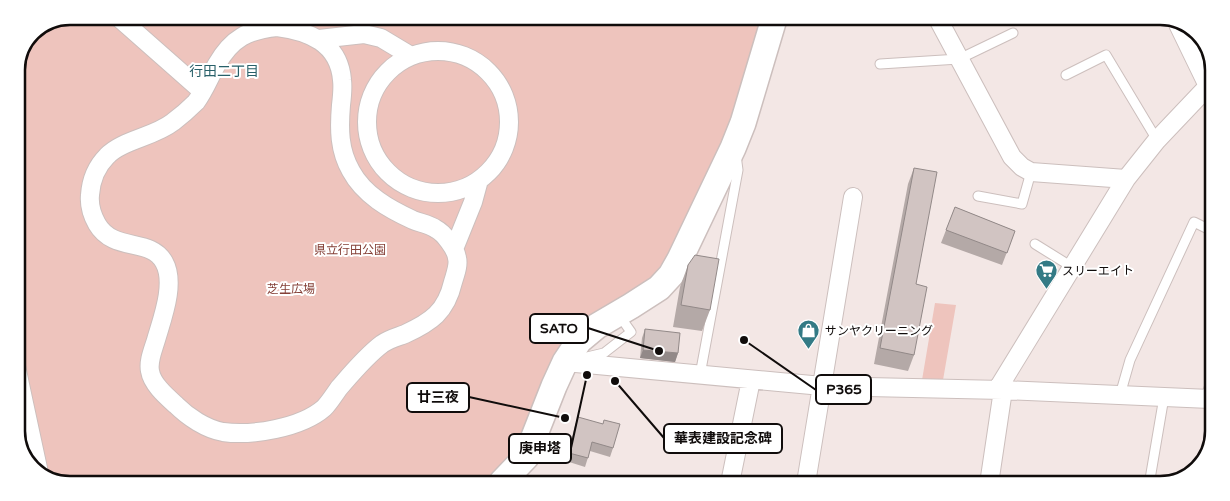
<svg xmlns="http://www.w3.org/2000/svg" width="1230" height="501" font-family="'Varela Round','Noto Sans JP',sans-serif">
  <style>
    .green { fill: #eec4bd }
    .lines { fill: none; stroke-linecap: round; stroke-linejoin: round }
    .lane-casing { stroke: #ccbfbd; stroke-width: 11 }
    .street-casing { stroke: #ccbfbd; stroke-width: 20 }
    .secondary-casing { stroke: #ccbfbd; stroke-width: 28 }
    .lane { stroke: #fff; stroke-width: 9 }
    .street { stroke: #fff; stroke-width: 18 }
    .secondary { stroke: #fff; stroke-width: 25 }
    .wall { fill: #b4a9a7 }
    .shaded-wall { fill: #928988 }
    .building { fill: #d1c4c2; stroke: #928988 }
    .labels { text-anchor: middle; stroke-width: 4; stroke-linejoin: round; paint-order: stroke }
    .park-label { font-size: 12px; fill: #843f36; stroke: #fff }
    .poi-label { font-size: 12px; fill: #100c0b; stroke: #fff; text-anchor: start }
    .neighbourhood-label { font-size: 14px; fill: #286069; stroke: #fff }
    .rim { fill: none; stroke: #100c0b; stroke-width: 2.5 }
    .leader { fill: none; stroke: #100c0b; stroke-width: 2 }
    .callout-dot { fill: #100c0b; stroke: #fff; stroke-width: 2 }
    .callout { fill: #fff; stroke: #100c0b; stroke-width: 2 }
    .callout-label { font-size: 14px; text-anchor: middle; font-weight: bold; fill: #100c0b }
  </style>
  <rect width="100%" height="100%" fill="#f3e7e5"/>
  <path class="green" d="M 70,16 L 764,19 L 728,134 L 675,245 L 648,284 L 563,347 L 543,380 L 516,453 L 487,482 L 50,481 L 16,329 L 16,67 L 32,32 Z
    M 935,303 L 956,305 L 943,380 L 922,380 Z"/>
  <g class="lines">
    <defs>
      <path id="lane" d="M 880,64 L 959,59 L 1013,33
        M 1066,75 L 1106,55 L 1157,140
        M 978,196 L 1022,204 L 1031,172
        M 1035,244 L 1072,267
        M 583,358 L 604,353 L 631,332 L 619,315
        M 700,375 L 738,170 L 736,155
        M 1120,395 L 1130,360 L 1194,222 L 1212,231
        M 1205,399 L 1210,385
        M 1149,485 L 1164,397"/>
      <path id="street" d="M 117,16 L 202,91
        M 938,19 L 1012,157 L 1022,167 L 1031,172 L 1126,179
        M 1176,20 L 1208,86
        M 277,27 C 309,31 339,43 342,80 C 343,88 342,97 341,105 C 339,129 339,150 351,171 C 364,195 389,209 413,220 C 420,223 429,224 436,229 C 444,233 456,249 457,258 C 459,265 455,275 453,282 C 446,312 431,322 405,334 C 397,337 389,339 382,344 C 366,356 352,373 339,388 C 334,395 329,403 324,408 C 301,428 252,436 223,432 C 206,429 188,417 176,405 C 166,396 152,384 150,371 C 148,361 153,350 156,340 C 162,319 176,283 164,262 C 150,237 114,253 97,224 C 92,215 89,205 90,195 C 91,180 97,166 107,156 C 122,140 154,137 173,122 C 181,116 189,109 196,102 C 205,90 210,76 217,64 C 232,38 248,30 277,27 Z
        M 319,39 L 364,34 L 381,38 L 411,56
        M367 122a71 71 0 1 1 142 0a71 71 0 1 1-142 0Z
        M 454,249 L 473,202 L 479,180
        M 565,362 L 822,386 L 1003,390 L 1210,399
        M 16,366 L 39,473
        M 997,390 L 1126,179 L 1157,140 L 1213,81
        M 730,483 L 751,380
        M 806,483 L 853,197
        M 989,484 L 1003,390"/>
      <path id="secondary" d="M 502,482 L 526,457 L 554,386 L 565,362 L 579,341 L 597,326 L 631,306 L 659,288 L 671,275 L 680,259 L 733,148 L 743,123 L 774,19"/>
    </defs>
    <use href="#lane" class="lane-casing"/>
    <use href="#street" class="street-casing"/>
    <use href="#secondary" class="secondary-casing"/>
    <use href="#lane" class="lane"/>
    <use href="#street" class="street"/>
    <use href="#secondary" class="secondary"/>
  </g>
  <path class="wall" d="M 914,168 L 916,284 L 914,355 L 908,371 L 874,364 L 908,184 Z
    M 1212,193 L 1212,211 L 1206,209 Z
    M 955,207 L 1015,231 L 1002,265 L 941,243 Z
    M 688,265 L 710,310 L 702,331 L 673,327 L 680,287 Z
    M 645,329 L 678,353 L 675,362 L 640,358 L 642,338 Z
    M 578,417 L 613,448 L 610,457 L 590,451 L 585,467 L 566,461 L 575,425 Z"/>
  <path class="shaded-wall" d="M 643,350 L 678,353 L 675,362 L 640,358 Z"/>
  <path class="building" d="M 914,168 L 937,172 L 916,284 L 927,287 L 914,355 L 880,348 Z
    M 955,207 L 1015,231 L 1007,253 L 946,230 Z
    M 695,255 L 719,259 L 710,310 L 681,305 L 688,265 Z
    M 645,329 L 680,333 L 678,353 L 643,350 Z
    M 578,417 L 603,424 L 604,420 L 620,424 L 613,448 L 592,442 L 588,458 L 569,453 Z"/>
  <defs>
    <symbol id="supermarket-pin" viewBox="-11 -11 22 30"><path d="M0 17L-7.5 6A9.5 9.5 0 1 1 7.5 6Z" fill="#337a85" stroke="#fff"/><path d="M-6-5.5h2.5l.6 2H6L4.5 2H-2.5L-4.4-4H-6ZM-1.5 3.2a1.3 1.3 0 1 0 .1 0ZM3 3.2a1.3 1.3 0 1 0 .1 0Z" fill="#fff"/></symbol>
    <symbol id="shop-pin" viewBox="-11 -11 22 30"><path d="M0 17L-7.5 6A9.5 9.5 0 1 1 7.5 6Z" fill="#337a85" stroke="#fff"/><path d="M-5-2.5h2.3a2.7 3.5 0 0 1 5.4 0H5L5.5 6h-11ZM-1.5-2.5h3a1.5 2.3 0 0 0-3 0Z" fill="#fff"/></symbol>
  </defs>
  <g fill-rule="evenodd">
    <use href="#supermarket-pin" x="1034" y="258" width="25" height="34"/>
    <use href="#shop-pin" x="796" y="318" width="25" height="34"/>
  </g>
  <g class="labels">
    <g class="park-label">
      <text x="350" y="254">県立行田公園</text>
      <text x="291" y="293">芝生広場</text>
    </g>
    <g class="poi-label">
      <text x="1062" y="275">スリーエイト</text>
      <text x="825" y="335">サンヤクリーニング</text>
    </g>
    <g class="neighbourhood-label">
      <text x="224" y="76">行田二丁目</text>
    </g>
  </g>
  <path d="M0 0H1230V501H0ZM70 25H1160A45 45 0 0 1 1205 70V431A45 45 0 0 1 1160 476H70A45 45 0 0 1 25 431V70A45 45 0 0 1 70 25Z" fill="#fff" fill-rule="evenodd"/>
  <path class="rim" d="M70 25H1160A45 45 0 0 1 1205 70V431A45 45 0 0 1 1160 476H70A45 45 0 0 1 25 431V70A45 45 0 0 1 70 25Z"/>
  <path class="leader" d="M659 351L588 328M744 340L816 390M565 418L469 397M615 381L664 438M587 375L571 448"/>
  <g class="callout-dot">
    <circle cx="659" cy="351" r="5"/>
    <circle cx="744" cy="340" r="5"/>
    <circle cx="565" cy="418" r="5"/>
    <circle cx="615" cy="381" r="5"/>
    <circle cx="587" cy="375" r="5"/>
  </g>
  <g class="callout">
    <rect x="530" y="314" width="58" height="29" rx="5"/>
    <rect x="816" y="375" width="55" height="29" rx="5"/>
    <rect x="407" y="383" width="62" height="29" rx="5"/>
    <rect x="664" y="424" width="118" height="29" rx="5"/>
    <rect x="509" y="434" width="62" height="29" rx="5"/>
  </g>
  <g class="callout-label">
    <text x="559" y="333">SATO</text>
    <text x="844" y="394">P365</text>
    <text x="438" y="402">廿三夜</text>
    <text x="723" y="443">華表建設記念碑</text>
    <text x="540" y="453">庚申塔</text>
  </g>
</svg>
